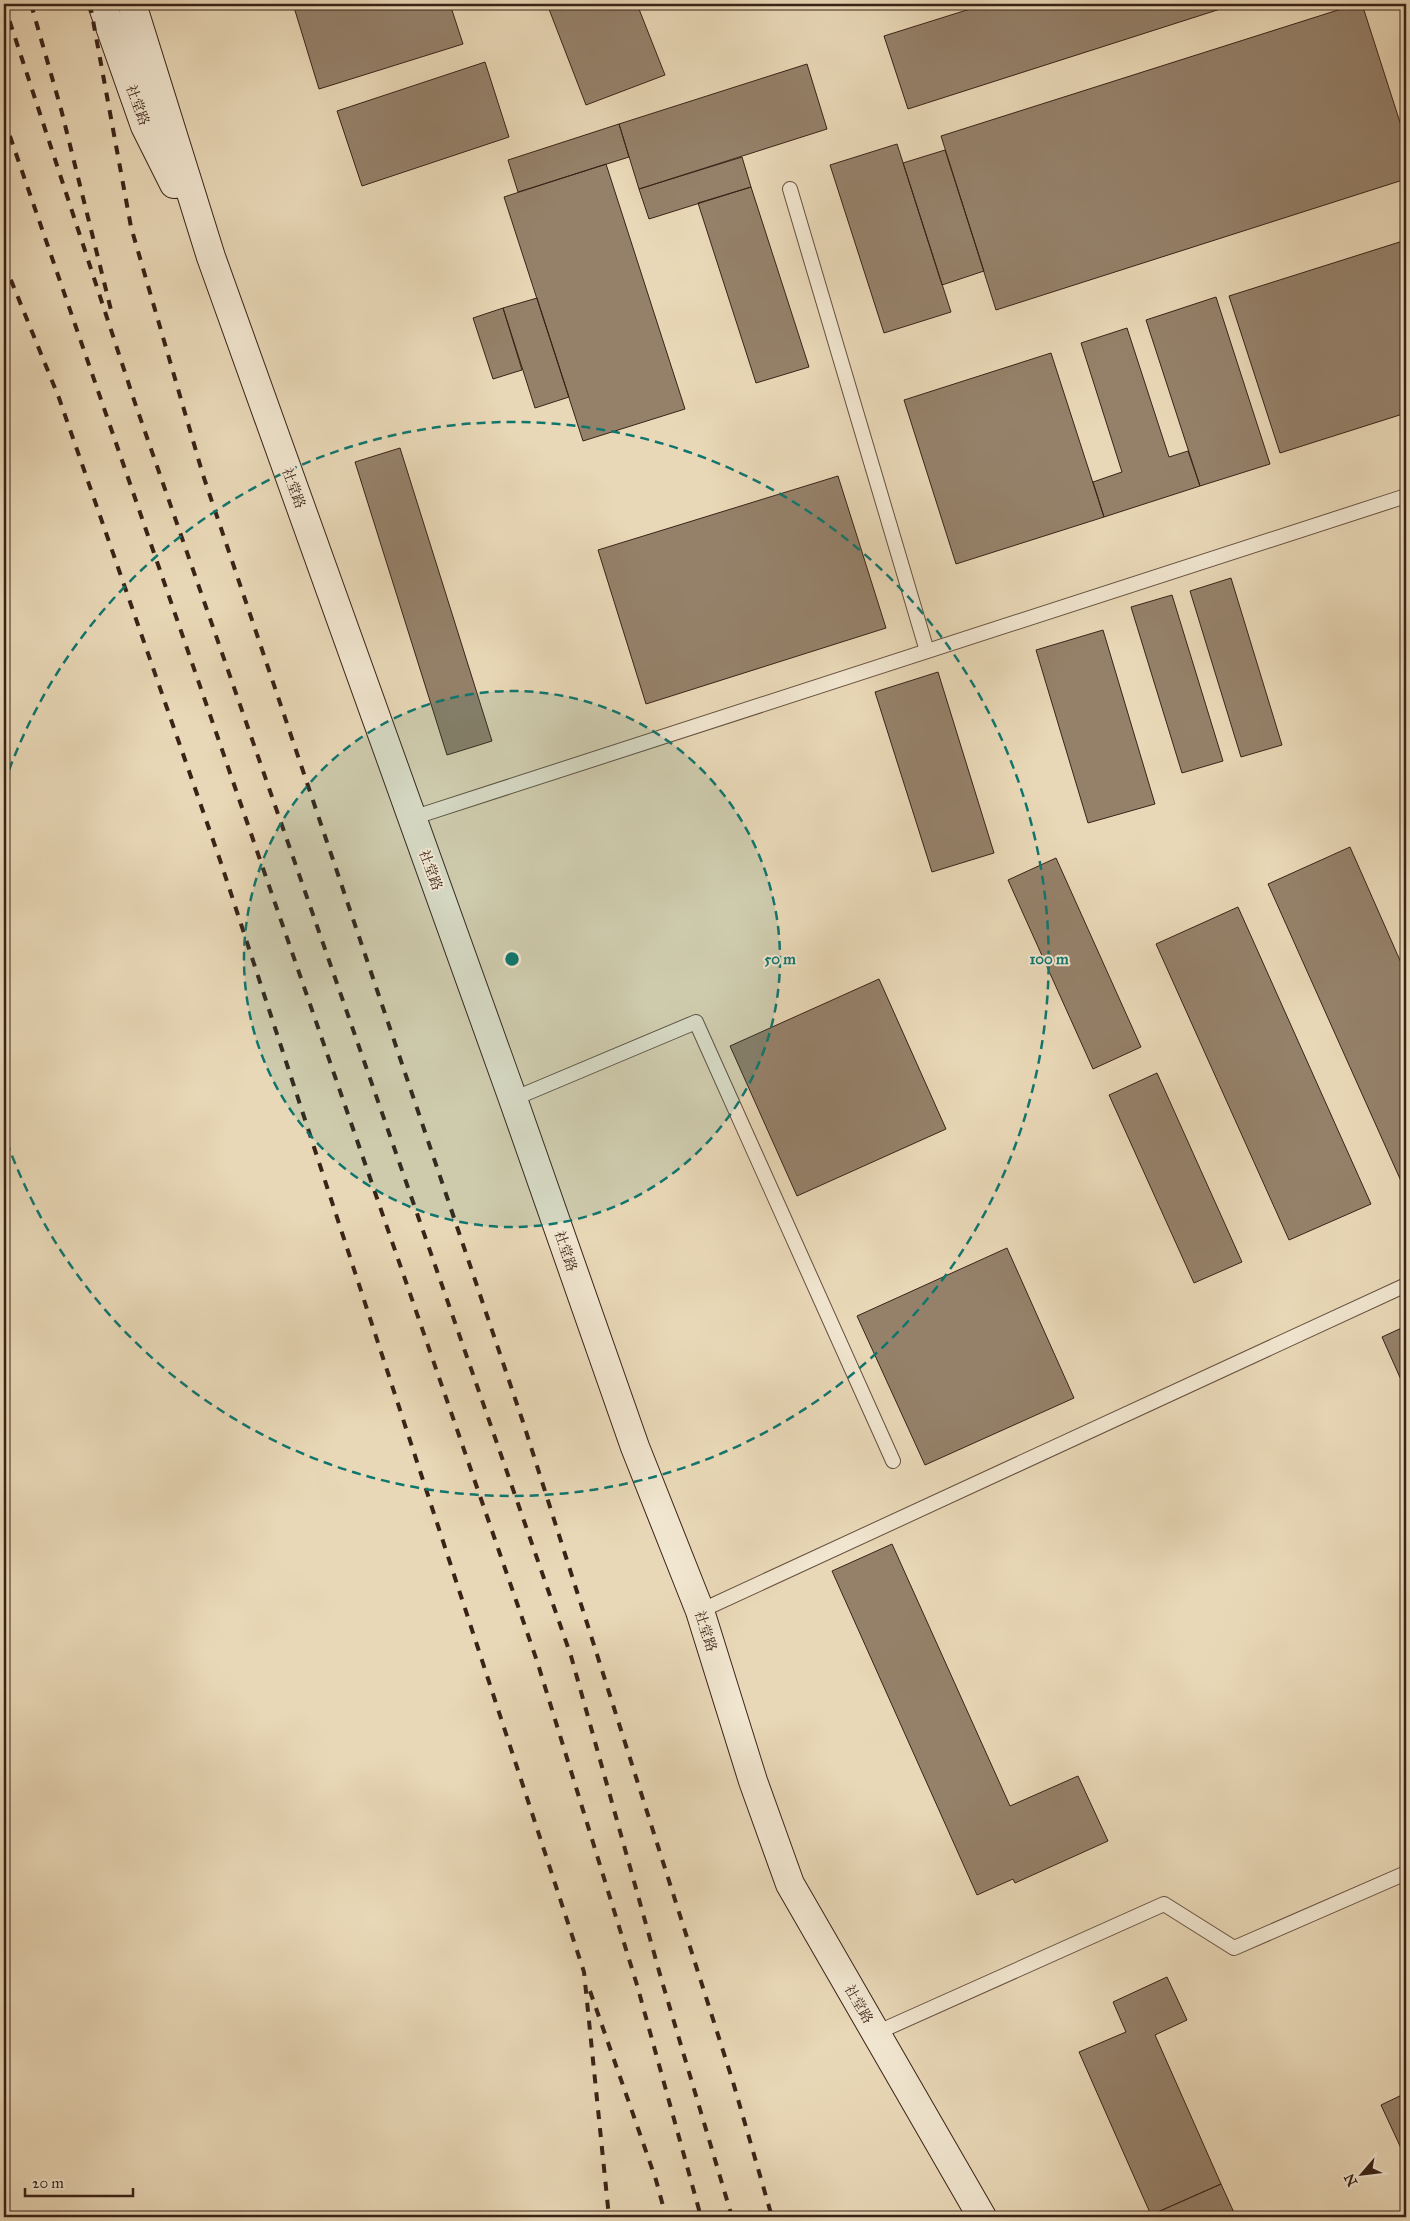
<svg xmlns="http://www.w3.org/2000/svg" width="1410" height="2221" font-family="'IM FELL Great Primer','Noto Serif SC',serif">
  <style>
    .building { fill: #95816a; stroke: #3a2217 }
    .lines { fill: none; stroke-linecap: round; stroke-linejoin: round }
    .service-casing { stroke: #66503f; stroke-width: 16 }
    .secondary-casing { stroke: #3a2217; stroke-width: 30 }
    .service { stroke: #f1e6d0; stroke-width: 14 }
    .secondary { stroke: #f1e6d0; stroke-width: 28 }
    .rail { stroke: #3a2217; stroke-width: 4; stroke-dasharray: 9 9; stroke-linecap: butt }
    .ring { fill: none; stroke: #0f766e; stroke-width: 2.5; stroke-dasharray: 9 6 }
    .labels { text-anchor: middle; stroke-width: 4; stroke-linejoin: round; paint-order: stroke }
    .street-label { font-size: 14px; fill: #3a2217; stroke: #f1e6d0 }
    .centre { fill: #0f766e; stroke: #f1e6d0; stroke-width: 2.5 }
    .ring-label { font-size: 15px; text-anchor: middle; font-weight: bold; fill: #0f766e; stroke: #f1e6d0; stroke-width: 4; stroke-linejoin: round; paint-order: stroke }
  </style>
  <rect width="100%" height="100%" fill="#e9d8b7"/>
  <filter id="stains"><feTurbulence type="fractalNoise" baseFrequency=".004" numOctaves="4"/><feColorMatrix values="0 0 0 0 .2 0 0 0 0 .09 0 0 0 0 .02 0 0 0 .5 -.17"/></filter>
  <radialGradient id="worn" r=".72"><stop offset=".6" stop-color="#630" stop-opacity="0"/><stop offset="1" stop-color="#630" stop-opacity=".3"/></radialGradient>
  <path class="building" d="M 293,4 L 450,4 L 463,44 L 319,89 Z
    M 547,4 L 637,4 L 665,75 L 586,105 Z
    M 986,4 L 1236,4 L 908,109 L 884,36 Z
    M 1357,4 L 1362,4 L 1406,141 L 1406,179 L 996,310 L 941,136 Z
    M 485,62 L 509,137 L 362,186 L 337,111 Z
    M 807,64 L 827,129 L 639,189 L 619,124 Z
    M 619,124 L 629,157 L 518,192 L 508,160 Z
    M 897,144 L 951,312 L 884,333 L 830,165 Z
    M 945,150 L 984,271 L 942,285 L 903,163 Z
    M 742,157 L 751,187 L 649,219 L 639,189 Z
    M 606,164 L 685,409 L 583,441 L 504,197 Z
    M 751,187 L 809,367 L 756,383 L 698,203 Z
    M 1406,240 L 1406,413 L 1280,453 L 1229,296 Z
    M 1216,297 L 1270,464 L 1200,486 L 1146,320 Z
    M 537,298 L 569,397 L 535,408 L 503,308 Z
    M 503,308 L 522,370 L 493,379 L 473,318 Z
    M 1127,328 L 1169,457 L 1188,451 L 1200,486 L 1104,517 L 1093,482 L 1122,472 L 1081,343 Z
    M 1051,353 L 1104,517 L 956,564 L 904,400 Z
    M 400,448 L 492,741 L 447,755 L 355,462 Z
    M 838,476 L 886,628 L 646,704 L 598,550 Z
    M 1231,578 L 1282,745 L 1241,757 L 1190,591 Z
    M 1172,595 L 1223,761 L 1182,773 L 1131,607 Z
    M 1103,630 L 1155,804 L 1088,823 L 1036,650 Z
    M 938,672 L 994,853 L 932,872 L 875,692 Z
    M 1350,847 L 1406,974 L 1406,1178 L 1401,1181 L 1268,884 Z
    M 1056,858 L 1141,1047 L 1093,1069 L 1008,880 Z
    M 1238,907 L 1371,1204 L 1289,1240 L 1156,944 Z
    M 879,979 L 946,1129 L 797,1196 L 730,1046 Z
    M 1157,1073 L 1242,1262 L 1194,1283 L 1109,1095 Z
    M 1007,1248 L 1074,1398 L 925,1465 L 857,1316 Z
    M 1406,1326 L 1406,1391 L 1382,1337 Z
    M 892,1544 L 1010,1806 L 1078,1776 L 1108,1841 L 1015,1883 L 1013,1879 L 977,1895 L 832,1571 Z
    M 1167,1977 L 1187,2020 L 1155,2035 L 1221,2184 L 1151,2215 L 1079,2052 L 1126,2032 L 1113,2002 Z
    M 1406,2093 L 1406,2159 L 1381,2105 Z
    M 1221,2184 L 1236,2217 L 1152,2217 L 1151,2215 Z"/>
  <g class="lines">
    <defs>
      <path id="service" d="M 790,189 L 927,651
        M 412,818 L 1406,496
        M 513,1099 L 696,1022 L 893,1461
        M 700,1611 L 1406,1285
        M 876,2033 L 1164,1904 L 1234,1948 L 1406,1873"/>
      <path id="secondary" d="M 102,4 L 145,126 L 174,184
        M 132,4 L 211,257 L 513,1099 L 635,1447 L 700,1611 L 753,1781 L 790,1884 L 982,2217"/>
    </defs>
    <use href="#service" class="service-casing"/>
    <use href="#secondary" class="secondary-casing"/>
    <use href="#service" class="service"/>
    <use href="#secondary" class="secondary"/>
    <path class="rail" d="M 4,4 L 135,403 L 571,1656 L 661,1978 L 732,2217
      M 31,4 L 61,109 L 112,314
      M 90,4 L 131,227 L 203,475 L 523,1422 L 733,2082 L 772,2217
      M 4,119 L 537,1661 L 637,1985 L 701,2217
      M 4,263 L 59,398 L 221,863 L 584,1972 L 609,2217
      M 590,1991 L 656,2180 L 666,2217"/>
  </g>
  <circle cx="512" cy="959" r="268" fill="#0f766e" fill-opacity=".12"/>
  <g class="ring">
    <circle cx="512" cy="959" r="268"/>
    <path d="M4 784A537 537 0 1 1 4 1134"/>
  </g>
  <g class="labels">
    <g class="street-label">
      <text transform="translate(138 105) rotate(70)" y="5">社堂路</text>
      <text transform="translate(294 488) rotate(70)" y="5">社堂路</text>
      <text transform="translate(431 870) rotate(70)" y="5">社堂路</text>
      <text transform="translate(566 1251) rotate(71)" y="5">社堂路</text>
      <text transform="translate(706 1631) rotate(72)" y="5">社堂路</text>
      <text transform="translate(859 2004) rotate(60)" y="5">社堂路</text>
    </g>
  </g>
  <circle cx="512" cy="959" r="8" class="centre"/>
  <g class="ring-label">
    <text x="780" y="964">50 m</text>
    <text x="1049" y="964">100 m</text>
  </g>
  <rect width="1410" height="2221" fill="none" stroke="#e9d8b7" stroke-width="20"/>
  <rect x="5" y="5" width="1400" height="2211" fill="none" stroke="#3a2217" stroke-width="2.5"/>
  <rect x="10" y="10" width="1390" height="2201" fill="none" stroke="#3a2217"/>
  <g transform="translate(1362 2174) rotate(242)" stroke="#f1e6d0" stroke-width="4" paint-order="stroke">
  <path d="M0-4L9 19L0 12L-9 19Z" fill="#3a2217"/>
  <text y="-8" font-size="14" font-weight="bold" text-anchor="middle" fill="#3a2217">N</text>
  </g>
  <path d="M25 2188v8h108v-8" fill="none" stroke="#3a2217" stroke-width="2.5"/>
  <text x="32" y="2188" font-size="15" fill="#3a2217" stroke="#f1e6d0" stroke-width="4" paint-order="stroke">20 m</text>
  <rect width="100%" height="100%" filter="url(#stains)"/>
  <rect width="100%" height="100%" fill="url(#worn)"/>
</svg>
